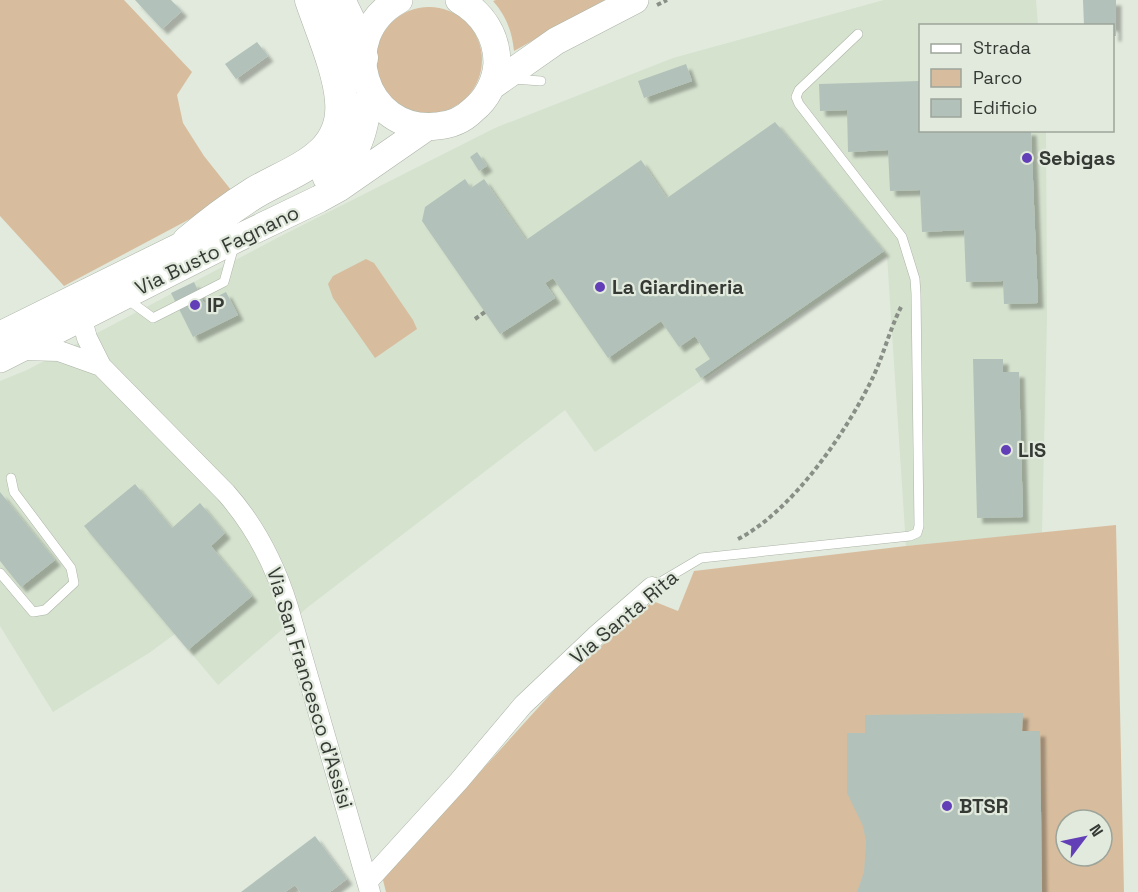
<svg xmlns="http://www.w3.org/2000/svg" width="1138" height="892" font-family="'Space Grotesk',sans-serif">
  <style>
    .built { fill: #d5e2ce }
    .green { fill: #d7bd9e; fill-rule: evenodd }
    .building { fill: #b2c2ba; filter: url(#shadow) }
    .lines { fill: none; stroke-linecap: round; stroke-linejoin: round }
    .service-casing { stroke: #acb4a7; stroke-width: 10 }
    .minor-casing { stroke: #acb4a7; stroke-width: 21 }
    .secondary-casing { stroke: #acb4a7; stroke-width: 28 }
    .trunk-casing { stroke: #acb4a7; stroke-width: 33 }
    .path { stroke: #898f86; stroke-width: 4; stroke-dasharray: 4.5 3; stroke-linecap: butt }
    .service { stroke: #fff; stroke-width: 9 }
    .minor { stroke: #fff; stroke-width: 20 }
    .secondary { stroke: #fff; stroke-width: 27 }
    .trunk { stroke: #fff; stroke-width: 32 }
    .poi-dot { fill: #623fb7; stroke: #e2eadd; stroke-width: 2 }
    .labels { text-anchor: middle; stroke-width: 4.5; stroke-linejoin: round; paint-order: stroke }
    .poi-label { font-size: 20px; font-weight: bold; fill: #363a35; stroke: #e2eadd; text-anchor: start }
    .street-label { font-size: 20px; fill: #363a35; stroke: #e2eadd }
  </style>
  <defs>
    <filter id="shadow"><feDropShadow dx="5.5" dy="5.5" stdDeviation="1.5" flood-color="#0004"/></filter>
  </defs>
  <rect width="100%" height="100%" fill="#e2eadd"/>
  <path class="built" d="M 884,0 L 1036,0 L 1038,25 L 920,26 L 920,130 L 1046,131 L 1047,319 L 1042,533 L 906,546 L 887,256 L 595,452 L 565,410 L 308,607 L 218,685 L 175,634 L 149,653 L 53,712 L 0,626 L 0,381 L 27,370 L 279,237 L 495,128 L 673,58 Z"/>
  <path class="green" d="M 0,0 L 124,0 L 192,72 L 177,95 L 183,123 L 204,156 L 235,195 L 64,286 L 0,216 Z
    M 496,0 L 605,0 L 514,51 C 512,31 506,16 493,1 Z
    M376 60a53 53 0 1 1 106 0a53 53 0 1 1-106 0Z
    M 366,259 L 374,263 L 413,320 L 417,329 L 375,358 L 333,298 L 328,284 L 333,276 Z
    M 1116,525 L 1124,892 L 386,892 L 383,880 L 386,876 L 566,677 L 653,601 L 678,611 L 694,571 L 906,546 ZM 1066,820 L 1102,820 L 1102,856 L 1066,856 Z"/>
  <path class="building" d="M 135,0 L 171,0 L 182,11 L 162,29 Z
    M 1083,0 L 1116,0 L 1116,36 L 1113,36 L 1113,26 L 1084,26 Z
    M 257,42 L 268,56 L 236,79 L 225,64 Z
    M 686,64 L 692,81 L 644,98 L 638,81 Z
    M 920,81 L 920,130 L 1031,130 L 1038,303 L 1004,304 L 1003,281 L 966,282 L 964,230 L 922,232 L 920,190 L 890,191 L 888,150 L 848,152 L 847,110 L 820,111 L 819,84 Z
    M 775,122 L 884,251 L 701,378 L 695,369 L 710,359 L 695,336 L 679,347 L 661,321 L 608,358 L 553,278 L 545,283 L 555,298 L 500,334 L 422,221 L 425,207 L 465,179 L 471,188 L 484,179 L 526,240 L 641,160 L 667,198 Z
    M 477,152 L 487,166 L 479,171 L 470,157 Z
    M 194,282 L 204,303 L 226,292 L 238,315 L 193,337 L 171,293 Z
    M 973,359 L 1003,359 L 1003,372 L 1019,372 L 1023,517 L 977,518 Z
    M 135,484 L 172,528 L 200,503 L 225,533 L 211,546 L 252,596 L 188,650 L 84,526 Z
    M 0,492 L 55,560 L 21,587 L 0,561 Z
    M 1023,713 L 1022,731 L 1040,731 L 1042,892 L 857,892 L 864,872 L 866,842 L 863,826 L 847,793 L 847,733 L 865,733 L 865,715 Z
    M 315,836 L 347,879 L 330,892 L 300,892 L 295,885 L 285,892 L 241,892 Z"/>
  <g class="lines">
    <defs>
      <path id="service" d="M 513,79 L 541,81
        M 127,299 L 153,318 L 224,282 L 234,246
        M 0,573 L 33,612 L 45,610 L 74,583 L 71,568 L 14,492 L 11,478
        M 652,587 L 701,558 L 910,536 L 917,533 L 919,526 L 916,294 L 915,279 L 902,237 L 799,104 L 796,97 L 799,90 L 858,34"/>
      <path id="minor" d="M 85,317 L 84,327 L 87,338 L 101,366 L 226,493 C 256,527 275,565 288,607 L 370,892
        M 22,350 L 59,351 L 101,366
        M 368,881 L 459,781 L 523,705 L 598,634 L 652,587"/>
      <path id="secondary" d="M 399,0 C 334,35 363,134 437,126 C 451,125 463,120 473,110 C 487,99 496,81 497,63 C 497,35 482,13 459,0
        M 492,86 L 556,41 L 635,0
        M 326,177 C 362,158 364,128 370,92
        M 0,335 L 199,237
        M 0,359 L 236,239 L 319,199 L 339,188 L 427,127"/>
      <path id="trunk" d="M 339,0 L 352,27 L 362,58
        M 188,242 C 209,224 230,208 254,193 C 293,170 346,157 341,101 C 339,70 321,30 311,0"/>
    </defs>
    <use href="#service" class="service-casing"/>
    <use href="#minor" class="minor-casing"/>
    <use href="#secondary" class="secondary-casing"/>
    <use href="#trunk" class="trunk-casing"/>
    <path class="path" d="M 657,5 L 667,0
      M 475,319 L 485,312
      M 738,539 C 793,511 848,430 874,375 C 884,353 890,329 901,307"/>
    <use href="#service" class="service"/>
    <use href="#minor" class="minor"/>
    <use href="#secondary" class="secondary"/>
    <use href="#trunk" class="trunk"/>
  </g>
  <g class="poi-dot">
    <circle cx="1027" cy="158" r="6"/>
    <circle cx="600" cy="287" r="6"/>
    <circle cx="195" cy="305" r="6"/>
    <circle cx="1006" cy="450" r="6"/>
    <circle cx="947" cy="806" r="6"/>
  </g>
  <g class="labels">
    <g class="poi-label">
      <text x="1039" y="165">Sebigas</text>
      <text x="612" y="294">La Giardineria</text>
      <text x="207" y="312">IP</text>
      <text x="1018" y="457">LIS</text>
      <text x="959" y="813">BTSR</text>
    </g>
    <g class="street-label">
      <text transform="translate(217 250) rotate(-26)" y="7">Via Busto Fagnano</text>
      <text transform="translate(624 617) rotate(-40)" y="7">Via Santa Rita</text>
      <text transform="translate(310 688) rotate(73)" y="7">Via San Francesco d'Assisi</text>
    </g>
  </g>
  <rect x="919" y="24" width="195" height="108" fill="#e2eadd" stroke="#9da49a" stroke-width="1.5"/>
  <rect x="931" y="44" width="30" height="9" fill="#ffffff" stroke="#9da49a" stroke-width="1.5"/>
  <text x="973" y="54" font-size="18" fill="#363a35">Strada</text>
  <rect x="931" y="69" width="30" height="18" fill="#d7bd9e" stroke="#9da49a" stroke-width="1.5"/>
  <text x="973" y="84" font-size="18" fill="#363a35">Parco</text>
  <rect x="931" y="99" width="30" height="18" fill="#b2c2ba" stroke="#9da49a" stroke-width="1.5"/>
  <text x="973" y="114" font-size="18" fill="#363a35">Edificio</text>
  <g transform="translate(1084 838) rotate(58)"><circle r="28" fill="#e2eadd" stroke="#9da49a" stroke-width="1.5"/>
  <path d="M0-4.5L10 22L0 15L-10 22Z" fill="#623fb7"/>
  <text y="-9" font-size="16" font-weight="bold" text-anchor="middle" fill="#363a35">N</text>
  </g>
</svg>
